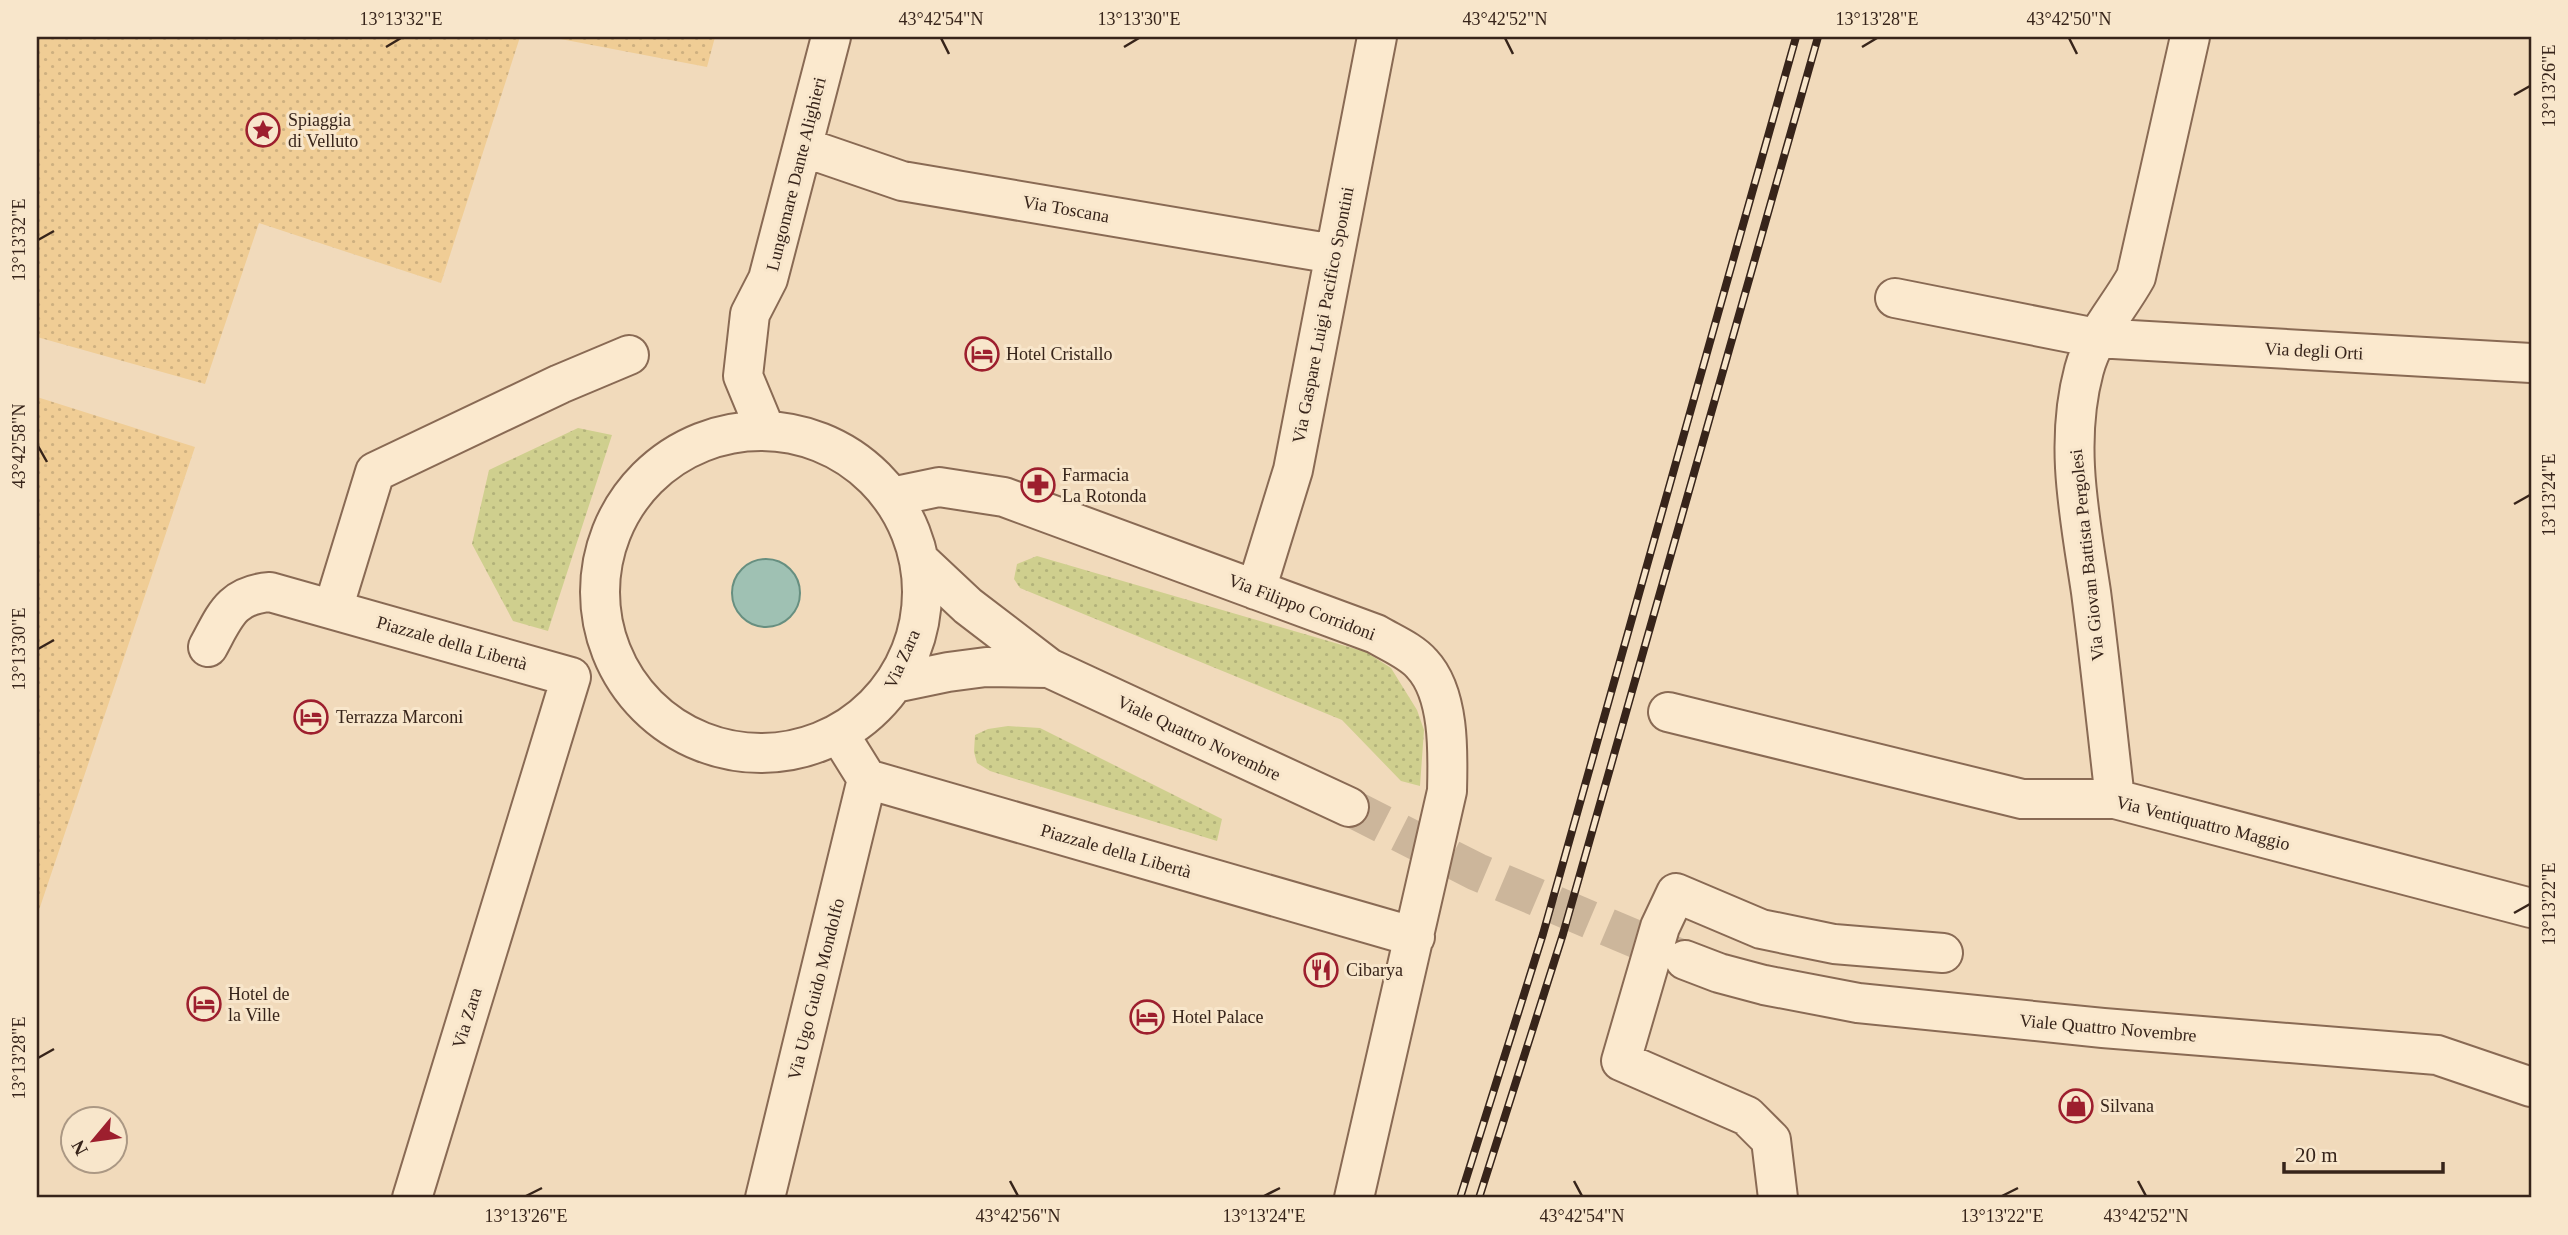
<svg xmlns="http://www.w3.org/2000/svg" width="2568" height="1235" font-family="Georgia,serif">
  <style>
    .grass { fill: url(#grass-dots) }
    .sand { fill: url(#sand-dots) }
    .water { fill: #9fc1b3; stroke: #678f80; stroke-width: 2 }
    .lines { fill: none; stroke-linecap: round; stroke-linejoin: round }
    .minor-tunnel { stroke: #ccb69b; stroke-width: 38; stroke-dasharray: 38 19; stroke-linecap: butt }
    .minor-casing { stroke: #896a54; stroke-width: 42 }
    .minor { stroke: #fbe9ce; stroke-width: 38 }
    .rail-casing { stroke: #37241a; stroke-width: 8 }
    .rail { stroke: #f8e6cb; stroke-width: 5; stroke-dasharray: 16; stroke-linecap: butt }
    .ticks { fill: none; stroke: #37241a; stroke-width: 2.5 }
    .labels { text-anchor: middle; stroke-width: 6; stroke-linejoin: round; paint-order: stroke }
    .poi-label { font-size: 18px; fill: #37241a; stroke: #f8e6cb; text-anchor: start }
    .street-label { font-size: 18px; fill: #37241a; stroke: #f8e6cb }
    .neatline { fill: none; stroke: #37241a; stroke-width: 2.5 }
    .ticks-label { font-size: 18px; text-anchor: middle; fill: #37241a }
  </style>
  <defs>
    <pattern id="grass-dots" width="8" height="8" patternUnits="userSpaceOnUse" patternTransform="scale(1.75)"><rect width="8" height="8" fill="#cfcf8e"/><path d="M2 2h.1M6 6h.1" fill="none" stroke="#b2b27a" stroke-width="1.8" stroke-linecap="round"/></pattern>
    <pattern id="sand-dots" width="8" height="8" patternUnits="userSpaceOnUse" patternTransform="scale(1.75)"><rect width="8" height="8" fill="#f0cd95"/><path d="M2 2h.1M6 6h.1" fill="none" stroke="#ceb080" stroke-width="1.8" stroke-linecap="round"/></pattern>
  </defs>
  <rect width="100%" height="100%" fill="#f1dabb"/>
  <path class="grass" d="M 578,428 L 612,435 L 548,631 L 513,621 L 472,544 L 489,470 Z
    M 1037,556 L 1366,652 L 1391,668 L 1417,710 L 1424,730 L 1420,786 L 1401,781 L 1342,720 L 1020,588 L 1014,579 L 1017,564 Z
    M 1008,726 L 1040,728 L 1222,819 L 1217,841 L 990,771 L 977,763 L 974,752 L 975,735 L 988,729 Z"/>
  <path class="sand" d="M 37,37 L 520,37 L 441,283 L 259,223 L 205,384 L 37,337 Z
    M 550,37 L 715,37 L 707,67 Z
    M 37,397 L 195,447 L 37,916 Z"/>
  <path class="water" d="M732 593a34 34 0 1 1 68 0a34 34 0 1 1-68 0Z"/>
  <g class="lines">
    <path class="minor-tunnel" d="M 1349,807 L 1477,872 L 1683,959"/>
    <defs>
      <path id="minor" d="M 803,147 L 902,181 L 1334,254
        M 1895,298 L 2096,338 L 2531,363
        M 765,429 L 743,376 L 750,314 L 768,279 L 831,37
        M600 592a161 161 0 1 1 322 0a161 161 0 1 1-322 0Z
        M 891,497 L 939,487 L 1004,497 L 1376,634 C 1391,643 1411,651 1422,664 C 1450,694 1448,753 1447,791 L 1354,1198
        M 919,560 L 968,606 L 1049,668 L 1349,807
        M 1256,590 L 1293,470 L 1377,37
        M 333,609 L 375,472 L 560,384 L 629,355
        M 208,647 C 225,616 231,595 270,592 L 571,677
        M 895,683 L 948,672 L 986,667 L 1049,668
        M 1668,712 L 2022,799 L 2115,799 L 2531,908
        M 839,734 L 867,779 L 1415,937
        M 2115,799 C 2107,730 2100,661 2091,592 C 2080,518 2064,444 2084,370 C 2093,335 2119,308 2136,277 L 2190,37
        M 1685,960 L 1719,973 L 1764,985 L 1858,1003 L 2103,1028 L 2437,1055 L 2531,1087
        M 412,1198 L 571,677
        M 765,1198 L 867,779
        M 1778,1198 L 1771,1140 L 1747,1116 L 1621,1061 L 1660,927 L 1676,893 L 1761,929 L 1834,944 L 1943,953"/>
    </defs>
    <use href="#minor" class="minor-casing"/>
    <use href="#minor" class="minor"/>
    <defs>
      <path id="rail" d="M 1460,1198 L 1543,934 L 1796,37
        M 1479,1198 L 1563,934 L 1818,37"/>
    </defs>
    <use href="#rail" class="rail-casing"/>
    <use href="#rail" class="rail"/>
  </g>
  <path class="ticks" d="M 941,38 L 949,54M 1505,38 L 1513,54M 2069,38 L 2077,54M 386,47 L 401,38M 1124,47 L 1139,38M 1862,47 L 1877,38M 2514,95 L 2530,86M 38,240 L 54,231M 38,446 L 47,462M 2514,504 L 2530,495M 38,649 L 54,640M 2514,913 L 2530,904M 38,1058 L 54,1049M 1010,1181 L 1018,1196M 1574,1181 L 1582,1196M 2138,1181 L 2146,1196M 526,1196 L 542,1188M 1264,1196 L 1280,1188M 2002,1196 L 2018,1188"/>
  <defs>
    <symbol id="sight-ring" viewBox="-11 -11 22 22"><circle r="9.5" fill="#f8e6cb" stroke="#9d1f2e" stroke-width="1.5"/><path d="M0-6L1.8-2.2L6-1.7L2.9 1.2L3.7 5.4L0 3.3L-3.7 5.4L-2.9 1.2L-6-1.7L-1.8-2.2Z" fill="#9d1f2e"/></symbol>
    <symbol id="hotel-ring" viewBox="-11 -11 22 22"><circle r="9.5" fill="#f8e6cb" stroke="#9d1f2e" stroke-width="1.5"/><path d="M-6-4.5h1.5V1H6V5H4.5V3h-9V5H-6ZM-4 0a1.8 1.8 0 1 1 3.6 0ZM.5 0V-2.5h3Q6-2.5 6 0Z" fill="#9d1f2e"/></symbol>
    <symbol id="pharmacy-ring" viewBox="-11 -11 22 22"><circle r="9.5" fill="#f8e6cb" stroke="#9d1f2e" stroke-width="1.5"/><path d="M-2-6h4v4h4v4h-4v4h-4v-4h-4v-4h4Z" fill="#9d1f2e"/></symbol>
    <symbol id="restaurant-ring" viewBox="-11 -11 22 22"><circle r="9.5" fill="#f8e6cb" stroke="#9d1f2e" stroke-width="1.5"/><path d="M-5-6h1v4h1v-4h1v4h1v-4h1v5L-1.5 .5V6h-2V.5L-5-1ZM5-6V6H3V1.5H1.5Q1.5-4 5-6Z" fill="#9d1f2e"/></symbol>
    <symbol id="shop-ring" viewBox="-11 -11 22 22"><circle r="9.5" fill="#f8e6cb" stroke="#9d1f2e" stroke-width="1.5"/><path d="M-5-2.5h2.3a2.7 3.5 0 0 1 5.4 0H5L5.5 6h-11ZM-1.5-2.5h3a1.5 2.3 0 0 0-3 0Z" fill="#9d1f2e"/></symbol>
  </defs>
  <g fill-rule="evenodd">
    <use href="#sight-ring" x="244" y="111" width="38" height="38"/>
    <use href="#hotel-ring" x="963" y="335" width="38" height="38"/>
    <use href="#pharmacy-ring" x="1019" y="466" width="38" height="38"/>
    <use href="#hotel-ring" x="292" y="698" width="38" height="38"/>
    <use href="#restaurant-ring" x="1302" y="951" width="38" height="38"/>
    <use href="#hotel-ring" x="185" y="985" width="38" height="38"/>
    <use href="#hotel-ring" x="1128" y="998" width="38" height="38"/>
    <use href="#shop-ring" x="2057" y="1087" width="38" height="38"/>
  </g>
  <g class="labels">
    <g class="poi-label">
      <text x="288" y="126">Spiaggia<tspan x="288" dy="21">di Velluto</tspan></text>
      <text x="1006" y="360">Hotel Cristallo</text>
      <text x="1062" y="481">Farmacia<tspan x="1062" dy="21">La Rotonda</tspan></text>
      <text x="336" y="723">Terrazza Marconi</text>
      <text x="1346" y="976">Cibarya</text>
      <text x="228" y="1000">Hotel de<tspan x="228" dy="21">la Ville</tspan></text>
      <text x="1172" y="1023">Hotel Palace</text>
      <text x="2100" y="1112">Silvana</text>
    </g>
    <g class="street-label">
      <text transform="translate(796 174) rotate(-76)" y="6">Lungomare Dante Alighieri</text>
      <text transform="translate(1066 209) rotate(10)" y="6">Via Toscana</text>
      <text transform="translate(1323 315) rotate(-79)" y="6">Via Gaspare Luigi Pacifico Spontini</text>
      <text transform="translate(2314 351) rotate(3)" y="6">Via degli Orti</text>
      <text transform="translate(2087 555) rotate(-96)" y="6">Via Giovan Battista Pergolesi</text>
      <text transform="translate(1302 607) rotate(21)" y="6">Via Filippo Corridoni</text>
      <text transform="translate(452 643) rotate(16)" y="6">Piazzale della Libertà</text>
      <text transform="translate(902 659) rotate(-66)" y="6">Via Zara</text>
      <text transform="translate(1199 738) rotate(25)" y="6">Viale Quattro Novembre</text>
      <text transform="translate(2203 823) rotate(14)" y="6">Via Ventiquattro Maggio</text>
      <text transform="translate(1116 851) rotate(16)" y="6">Piazzale della Libertà</text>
      <text transform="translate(816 989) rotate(-76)" y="6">Via Ugo Guido Mondolfo</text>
      <text transform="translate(467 1018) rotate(-73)" y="6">Via Zara</text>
      <text transform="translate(2108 1028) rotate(5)" y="6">Viale Quattro Novembre</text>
    </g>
  </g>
  <rect width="2568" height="1235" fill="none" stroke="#f8e6cb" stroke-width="77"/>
  <g transform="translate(94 1140) rotate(241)"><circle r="33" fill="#f8e6cb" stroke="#ab9884" stroke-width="2"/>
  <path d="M0-5L12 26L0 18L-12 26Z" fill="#9d1f2e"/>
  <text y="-10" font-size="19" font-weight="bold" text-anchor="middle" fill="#37241a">N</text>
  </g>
  <path d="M2284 1162v10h159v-10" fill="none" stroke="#37241a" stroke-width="3.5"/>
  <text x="2295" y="1162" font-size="21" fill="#37241a" stroke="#f8e6cb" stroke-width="5" paint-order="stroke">20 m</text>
  <rect x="38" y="38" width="2492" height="1158" class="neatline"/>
  <g class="ticks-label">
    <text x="401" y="25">13°13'32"E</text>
    <text x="941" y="25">43°42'54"N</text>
    <text x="1139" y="25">13°13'30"E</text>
    <text x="1505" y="25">43°42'52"N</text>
    <text x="1877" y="25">13°13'28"E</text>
    <text x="2069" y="25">43°42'50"N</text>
    <text transform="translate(2549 86) rotate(-90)" y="6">13°13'26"E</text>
    <text transform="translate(19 240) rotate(-90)" y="6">13°13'32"E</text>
    <text transform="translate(19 446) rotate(-90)" y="6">43°42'58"N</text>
    <text transform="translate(2549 495) rotate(-90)" y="6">13°13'24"E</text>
    <text transform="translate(19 649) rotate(-90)" y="6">13°13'30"E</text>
    <text transform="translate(2549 904) rotate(-90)" y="6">13°13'22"E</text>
    <text transform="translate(19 1058) rotate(-90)" y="6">13°13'28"E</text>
    <text x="526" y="1222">13°13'26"E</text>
    <text x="1018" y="1222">43°42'56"N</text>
    <text x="1264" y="1222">13°13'24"E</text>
    <text x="1582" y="1222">43°42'54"N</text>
    <text x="2002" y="1222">13°13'22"E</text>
    <text x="2146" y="1222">43°42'52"N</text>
  </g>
</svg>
